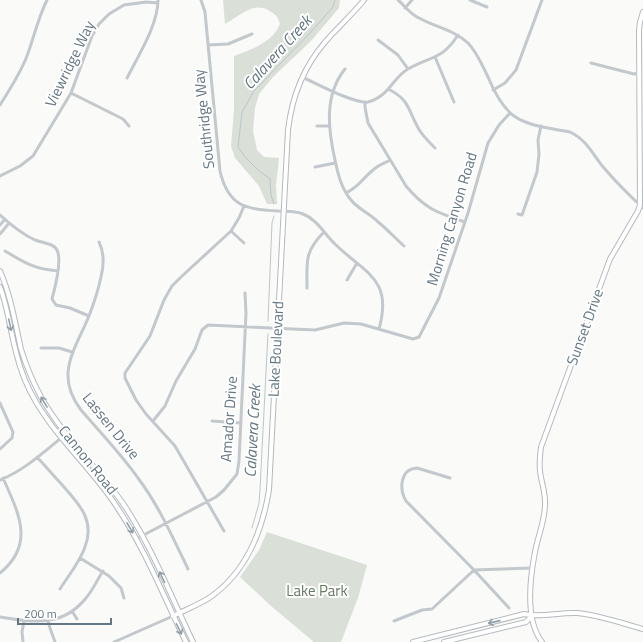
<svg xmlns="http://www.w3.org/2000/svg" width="643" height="642" font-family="'Titillium Web',sans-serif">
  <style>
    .green { fill: #dadfd7 }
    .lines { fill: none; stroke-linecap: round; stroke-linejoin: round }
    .stream { stroke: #bbc7cb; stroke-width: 1 }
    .major-casing { stroke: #b5babe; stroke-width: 6 }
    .minor { stroke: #c3c8cc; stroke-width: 3 }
    .major { stroke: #fff; stroke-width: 4 }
    .oneway { stroke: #939fa8 }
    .labels { text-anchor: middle; stroke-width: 4; stroke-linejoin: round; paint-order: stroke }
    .street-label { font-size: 15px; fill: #657683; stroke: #fff }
    .park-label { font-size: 15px; fill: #687a64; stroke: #fff }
    .water-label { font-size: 16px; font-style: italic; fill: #60757c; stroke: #fff }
  </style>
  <rect width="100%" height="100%" fill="#fafaf8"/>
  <path class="green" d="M 223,0 L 340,0 L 339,8 L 311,41 L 273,77 L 259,94 L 255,108 L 253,131 L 257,150 L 264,157 L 279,158 L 276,185 L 277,204 L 267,204 L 259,186 L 235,158 L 231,146 L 234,110 L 234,56 C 251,50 273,42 280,24 C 277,15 276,15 268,10 C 253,2 239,16 225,24 Z
    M 267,532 L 367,565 L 358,598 L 341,642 L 314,642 L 271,606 L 240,577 L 259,550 Z"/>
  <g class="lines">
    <path class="stream" d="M 274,204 L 271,195 L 270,179 L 257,169 L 245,157 L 238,147 L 242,112 L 254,91 L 309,34 L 333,7 L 335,0
      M 268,321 L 272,223 L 274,216
      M 252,528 L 259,503 L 260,489 L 268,334"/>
    <defs>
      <path id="major" d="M 0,271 C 11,296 15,323 21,349 C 26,366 33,382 41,397 C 63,436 96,466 122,502 C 150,543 171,596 193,642
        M 0,287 C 8,308 10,330 16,352 C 20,369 27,387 36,402 C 59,441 93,470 117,507 C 145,549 164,597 186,642
        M 173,616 C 185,610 198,605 209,598 C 246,573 262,533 269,490 L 288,130 C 292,96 303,67 326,41 C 338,27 352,15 364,0
        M 413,642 L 524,614 C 541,618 559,612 577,613 C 599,615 621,623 643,629
        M 444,642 L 526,622 L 532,616
        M 542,642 C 525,620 530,578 535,552 C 538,535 546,519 545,501 C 545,491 541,481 540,471 C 539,463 540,455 541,447 L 610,259 L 638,211 L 640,205 L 639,30 L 640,22 L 643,12"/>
    </defs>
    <use href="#major" class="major-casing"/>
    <path class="minor" d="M 201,0 L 205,12 L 220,171 C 228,206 246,210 278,211 C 286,211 296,211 303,214 C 317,219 325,235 336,245 C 366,274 393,279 379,329
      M 398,0 C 405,6 410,14 419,18 C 435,27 454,30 468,43 C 477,52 482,65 488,77 C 508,125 523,123 570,132 C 587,140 593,155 604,168 C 616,182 630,196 643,208
      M 470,0 L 487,7
      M 405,8 L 412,0
      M 378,40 L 398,55 L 408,69
      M 208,45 L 228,44 L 252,34
      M 435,57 L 454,102
      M 591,63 L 634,74 L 639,73
      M 345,69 C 324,95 328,129 335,160 C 338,174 341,188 351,200 C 358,209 369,213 377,221 C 387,229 395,238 404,246
      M 302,77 C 316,83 354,104 368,102 C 373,101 378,98 382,95 C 392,87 397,75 408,69 C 431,56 442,60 458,35
      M 127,78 C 138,56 158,25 158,0
      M 388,89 C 411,100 408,112 420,131 C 424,137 430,143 435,148
      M 493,90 L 505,83 L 516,70 L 542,0
      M 71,93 L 123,119 L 129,126
      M 365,102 L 365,107 L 368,123 L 406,186 C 425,209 438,213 465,222
      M 0,105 C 10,89 20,74 27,56 C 34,37 38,18 47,0
      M 317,126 L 329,126
      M 315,167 L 335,163
      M 0,176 L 20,166 L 33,156 L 71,93 L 92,36 L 99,24 L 109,14 L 124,5 L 146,2 L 158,3
      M 346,193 C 359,187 363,178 373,170 C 378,165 385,163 390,160
      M 518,214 L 522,215 L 537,172 L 539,154 L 538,140 L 541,126
      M 0,215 C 11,225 22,234 35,240 C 42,243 54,243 57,250 C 62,260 55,288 52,299 L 56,305 L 70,308 L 89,316
      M 0,225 L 5,219
      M 231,231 L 244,243
      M 0,234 L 9,223
      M 99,242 C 105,254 104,265 101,277 C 98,291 94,303 89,316 C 75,350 54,375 81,410 C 100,432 121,454 138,478 C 159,506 173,538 188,569
      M 5,251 C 25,263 34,269 58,271
      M 347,280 L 357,263
      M 307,288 C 307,262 304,252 324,232
      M 41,348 L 59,348 L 72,352
      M 0,403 L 13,432 L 12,438 L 0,449
      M 153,421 L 165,406 L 176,381 L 195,349 L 202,330 L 208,325 L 315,330 L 344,323 L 361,324 L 413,339 L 419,337 L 439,298 L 468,213 L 488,143 L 499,125 L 510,113
      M 212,421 L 241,423
      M 37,457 C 46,467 55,477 64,487 C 80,505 95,521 85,547 C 80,562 68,576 60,589
      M 450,478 L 417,468 C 400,469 399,489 406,501 L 474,570 L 509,608
      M 0,480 C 25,470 45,451 66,434
      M 224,531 L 175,446 L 146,414 L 136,400 L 125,378 L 125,373 L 150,336 L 164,300 L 172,286 L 181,277 L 231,231 L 239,218 L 244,206
      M 136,539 L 216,497 L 224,490 L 237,474 L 239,461 L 246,313 L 245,293
      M 80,558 L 109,576 L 121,588 L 124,598
      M 0,573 C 36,544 18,512 3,478
      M 72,611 L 77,619
      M 0,617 C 33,622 62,628 86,598 C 93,590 97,580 103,571
      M 48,621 L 50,628 L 55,642
      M 394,621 L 422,610 L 432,609 L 474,570 L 533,568
      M 23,642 L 22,632 L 24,621
      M 114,642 L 173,616"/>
    <use href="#major" class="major"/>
  </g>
  <defs><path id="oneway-shaft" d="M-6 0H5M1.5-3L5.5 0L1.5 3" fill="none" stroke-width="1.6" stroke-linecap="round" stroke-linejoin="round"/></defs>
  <g class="oneway">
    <use href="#oneway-shaft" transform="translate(10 325) rotate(78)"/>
    <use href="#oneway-shaft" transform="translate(44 402) rotate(-121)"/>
    <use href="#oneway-shaft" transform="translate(130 528) rotate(60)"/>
    <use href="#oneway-shaft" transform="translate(162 577) rotate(-115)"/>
    <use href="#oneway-shaft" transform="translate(494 622) rotate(167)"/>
    <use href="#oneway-shaft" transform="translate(179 629) rotate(64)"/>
  </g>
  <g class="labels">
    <g class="street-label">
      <text transform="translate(70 64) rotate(-64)" y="5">Viewridge Way</text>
      <text transform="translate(204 119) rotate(-96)" y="5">Southridge Way</text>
      <text transform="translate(452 219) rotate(-73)" y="5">Morning Canyon Road</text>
      <text transform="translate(585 327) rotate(-70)" y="5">Sunset Drive</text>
      <text transform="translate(276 349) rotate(-87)" y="5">Lake Boulevard</text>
      <text transform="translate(229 419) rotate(-86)" y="5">Amador Drive</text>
      <text transform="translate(111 426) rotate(51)" y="5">Lassen Drive</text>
      <text transform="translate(88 460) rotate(51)" y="5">Cannon Road</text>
    </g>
    <g class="park-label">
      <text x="317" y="596">Lake Park</text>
    </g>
    <g class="water-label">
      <text transform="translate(277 52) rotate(-48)" y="6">Calavera Creek</text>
      <text transform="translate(252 431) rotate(-87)" y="6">Calavera Creek</text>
    </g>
  </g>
  <path d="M18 618v6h93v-6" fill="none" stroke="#657683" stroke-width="2"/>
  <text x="24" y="618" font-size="12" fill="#657683" stroke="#ffffff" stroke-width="3" paint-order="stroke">200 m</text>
</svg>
